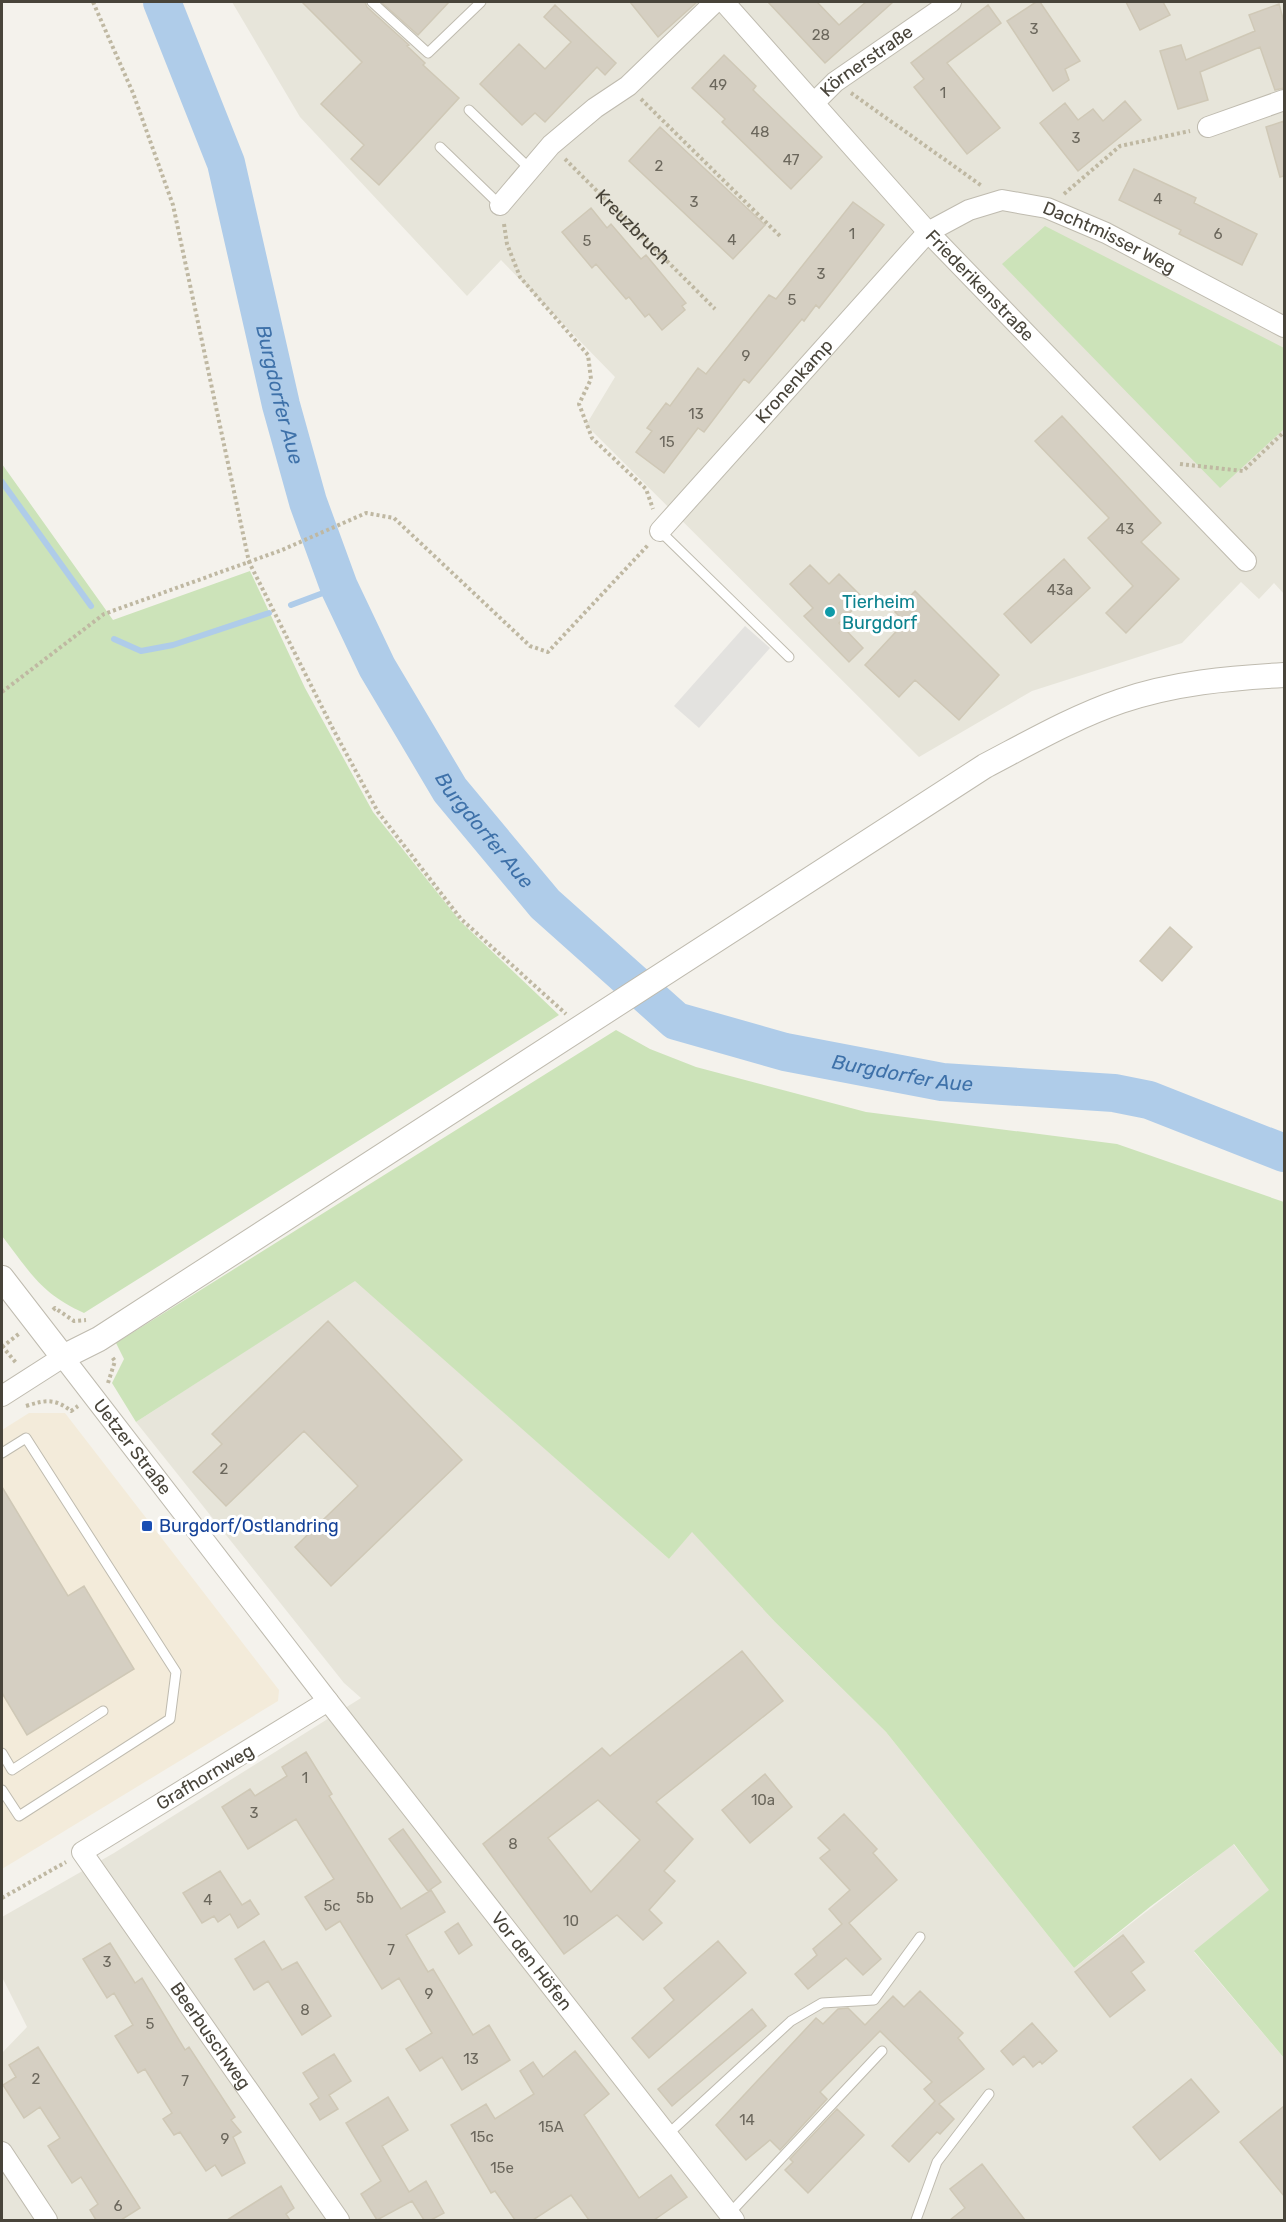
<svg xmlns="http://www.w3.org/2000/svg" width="1286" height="2222" font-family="Rubik,sans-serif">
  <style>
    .residential { fill: #e7e5da }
    .commercial { fill: #f3ebda }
    .green { fill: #cce3b9 }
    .parking { fill: #e3e2df }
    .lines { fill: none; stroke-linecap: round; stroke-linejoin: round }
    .stream { stroke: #afcce9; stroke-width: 6 }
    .river { stroke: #afcce9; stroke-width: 38 }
    .building { fill: #d5cfc2; stroke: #cfc8b6; stroke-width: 1.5; fill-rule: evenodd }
    .service-casing { stroke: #bfbbaf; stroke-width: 11 }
    .minor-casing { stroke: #bfbbaf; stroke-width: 22 }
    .tertiary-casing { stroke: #bfbbaf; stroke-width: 26 }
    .path { stroke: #bfb8a2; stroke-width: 4; stroke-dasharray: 3 3; stroke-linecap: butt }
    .service { stroke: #fff; stroke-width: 9 }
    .minor { stroke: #fff; stroke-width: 20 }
    .tertiary { stroke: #fff; stroke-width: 24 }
    .culture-dot { fill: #0f9aa8; stroke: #fff; stroke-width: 2 }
    .transit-dot { fill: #1a4fb4; stroke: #fff; stroke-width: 2 }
    .labels { text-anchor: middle; stroke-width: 6; stroke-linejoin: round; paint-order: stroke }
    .number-label { font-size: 15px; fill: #6b675c }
    .street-label { font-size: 18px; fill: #48443a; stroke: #fff }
    .culture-label { font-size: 18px; fill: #0d838f; stroke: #fff; text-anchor: start }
    .transit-label { font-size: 18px; fill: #164399; stroke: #fff; text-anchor: start }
    .water-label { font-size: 20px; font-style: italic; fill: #3e71a9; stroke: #fff }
  </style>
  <rect width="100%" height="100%" fill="#f4f2ec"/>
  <path class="residential" d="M 232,2 L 1284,2 L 1284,594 L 1274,583 L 1259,599 L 1241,582 L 1182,643 L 1032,691 L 919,757 L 586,425 L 615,377 L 501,260 L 467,296 L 300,117 Z
    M 355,1280 L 669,1559 L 692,1531 L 775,1622 L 886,1732 L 1074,1968 L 1233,1844 L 1270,1890 L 1194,1952 L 1284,2058 L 1284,2220 L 2,2220 L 2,2053 L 27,2027 L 2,1977 L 2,1917 L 114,1853 L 361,1698 L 344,1683 L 136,1422 Z"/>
  <path class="commercial" d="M 29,1413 L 65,1413 L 279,1690 L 278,1701 L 2,1869 L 2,1430 Z"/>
  <path class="green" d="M 1045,226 L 1284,348 L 1284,429 L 1220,488 L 1002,264 Z
    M 2,464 L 113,620 L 250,571 L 305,688 L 373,812 L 460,921 L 559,1015 L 84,1313 C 40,1293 31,1273 2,1236 Z
    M 616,1030 L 650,1049 L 696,1067 L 866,1112 L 1117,1144 L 1284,1202 L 1284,2058 L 1194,1951 L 1269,1890 L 1234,1844 L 1151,1906 L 1074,1968 L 886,1732 L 775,1622 L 692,1532 L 669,1559 L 355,1281 L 136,1422 L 112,1383 L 124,1359 L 116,1343 Z"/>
  <path class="parking" d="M 745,626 L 770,648 L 699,728 L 674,706 Z"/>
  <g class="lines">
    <path class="stream" d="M 2,482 L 91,606
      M 291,605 L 339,587
      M 114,639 L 141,651 L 173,645 L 269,613"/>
    <path class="river" id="s1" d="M 162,2 L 226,163 L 281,405 L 308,502 L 339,587 L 377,667 L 450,790 L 545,904 L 676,1021 L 785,1052 L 942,1082 L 1114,1093 L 1149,1100 L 1284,1153"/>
  </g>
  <path class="building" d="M 302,2 L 365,2 L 367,7 L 409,45 L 407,46 L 425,63 L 423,65 L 459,98 L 379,185 L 351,159 L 364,145 L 321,104 L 362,62 Z
    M 381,2 L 449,2 L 418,35 Z
    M 630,2 L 697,2 L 658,37 Z
    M 768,2 L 817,2 L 839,25 L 866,2 L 893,2 L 825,63 Z
    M 1036,2 L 1040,2 L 1080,61 L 1065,69 L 1069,80 L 1053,91 L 1007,21 Z
    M 1126,2 L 1163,2 L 1170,15 L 1140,30 Z
    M 1279,4 L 1284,22 L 1284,88 L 1275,90 L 1260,47 L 1200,72 L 1208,100 L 1178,109 L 1160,51 L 1181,45 L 1186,60 L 1255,31 L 1249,15 Z
    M 555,5 L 616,63 L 605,75 L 597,67 L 545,122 L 535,113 L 522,125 L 480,84 L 519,44 L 545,69 L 571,42 L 544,17 Z
    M 988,5 L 1001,23 L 947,63 L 1000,128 L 967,154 L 914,87 L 924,79 L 911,63 Z
    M 724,55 L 756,86 L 753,90 L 822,157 L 791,189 L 722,122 L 725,119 L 692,88 Z
    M 1125,101 L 1141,120 L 1078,171 L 1040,123 L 1065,103 L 1078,120 L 1093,109 L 1103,121 Z
    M 1284,121 L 1284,176 L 1280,177 L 1266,127 Z
    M 660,127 L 765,225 L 733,259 L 629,161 Z
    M 1134,169 L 1196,198 L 1194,203 L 1257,234 L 1242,265 L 1179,234 L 1181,230 L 1119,200 Z
    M 853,202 L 884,225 L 819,308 L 816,305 L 804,321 L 802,319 L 749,383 L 744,379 L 704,432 L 698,428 L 664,473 L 636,452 L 652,431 L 647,428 L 666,403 L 670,406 L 698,368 L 706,374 L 769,295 L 776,299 Z
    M 591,208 L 607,228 L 611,224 L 641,259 L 646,255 L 686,303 L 682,306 L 685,310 L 662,330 L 649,314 L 645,317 L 629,297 L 626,299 L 596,264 L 592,268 L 562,232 Z
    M 1062,416 L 1161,523 L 1141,542 L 1179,579 L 1126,633 L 1106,613 L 1133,586 L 1088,538 L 1109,518 L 1035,441 Z
    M 1064,559 L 1090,588 L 1031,643 L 1004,614 Z
    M 810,565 L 829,584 L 839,574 L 864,599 L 839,623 L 863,648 L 849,662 L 804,616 L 813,608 L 790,584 Z
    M 915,591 L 999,675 L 959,720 L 915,680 L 899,697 L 865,665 L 905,622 L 895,612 Z
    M 1170,927 L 1192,947 L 1162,981 L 1140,961 Z
    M 328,1321 L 462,1460 L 331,1586 L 295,1547 L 358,1486 L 304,1431 L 226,1506 L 193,1472 L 222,1444 L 212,1434 Z
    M 2,1487 L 68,1596 L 84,1586 L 134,1669 L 27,1735 L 2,1693 Z
    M 742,1651 L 783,1701 L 656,1802 L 693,1839 L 664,1871 L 675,1881 L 649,1910 L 662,1923 L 643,1940 L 617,1915 L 564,1954 L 483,1844 L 602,1748 L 610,1756 ZM 598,1800 L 640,1840 L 591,1892 L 548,1838 Z
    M 306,1752 L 332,1794 L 329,1796 L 401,1909 L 431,1890 L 445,1912 L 406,1935 L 428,1972 L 433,1969 L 473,2035 L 489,2025 L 510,2060 L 462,2090 L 442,2057 L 420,2071 L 406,2049 L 432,2033 L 399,1978 L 382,1989 L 340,1921 L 326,1930 L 305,1897 L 334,1879 L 296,1819 L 248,1849 L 222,1807 L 250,1789 L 255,1796 L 287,1776 L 282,1767 Z
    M 765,1774 L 792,1807 L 750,1843 L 722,1810 Z
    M 844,1814 L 877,1849 L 873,1853 L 897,1880 L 849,1923 L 881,1959 L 863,1975 L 846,1958 L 808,1989 L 795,1974 L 817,1955 L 813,1949 L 842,1924 L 829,1909 L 850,1890 L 820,1858 L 830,1850 L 818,1838 Z
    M 403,1829 L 441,1882 L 428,1891 L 389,1839 Z
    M 220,1871 L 242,1905 L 250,1900 L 259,1914 L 238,1928 L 230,1914 L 218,1922 L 214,1916 L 202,1923 L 183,1893 Z
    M 458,1923 L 472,1945 L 459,1954 L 445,1932 Z
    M 1123,1935 L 1144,1962 L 1131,1972 L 1145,1990 L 1110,2017 L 1075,1972 Z
    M 264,1941 L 282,1970 L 297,1962 L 331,2016 L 302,2035 L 268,1981 L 254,1990 L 235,1959 Z
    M 718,1941 L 746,1973 L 649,2058 L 632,2038 L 674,2000 L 664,1988 Z
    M 110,1943 L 135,1983 L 142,1978 L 185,2050 L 189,2047 L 235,2117 L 231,2120 L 241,2132 L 233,2137 L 245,2163 L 222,2176 L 215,2165 L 206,2171 L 180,2132 L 174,2135 L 163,2119 L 172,2113 L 145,2069 L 138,2073 L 115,2036 L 133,2025 L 114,1993 L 107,1998 L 83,1959 Z
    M 920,1991 L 963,2033 L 958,2038 L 984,2069 L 939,2104 L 954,2119 L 940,2134 L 937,2132 L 909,2162 L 892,2146 L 935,2101 L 924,2089 L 932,2082 L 880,2031 L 820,2092 L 827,2099 L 780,2150 L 770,2140 L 746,2160 L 716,2125 L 816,2018 L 823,2024 L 838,2009 L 848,2008 L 865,2025 L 893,1996 L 904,2007 Z
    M 752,2009 L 766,2026 L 672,2106 L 658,2089 Z
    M 1032,2023 L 1057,2051 L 1042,2064 L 1040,2061 L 1033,2067 L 1024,2056 L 1013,2065 L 1001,2051 Z
    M 38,2047 L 140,2208 L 121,2220 L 96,2220 L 90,2210 L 98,2204 L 81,2177 L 72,2183 L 48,2146 L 60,2138 L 40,2107 L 24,2118 L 3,2085 L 16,2077 L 9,2065 Z
    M 575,2051 L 609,2094 L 584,2115 L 639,2198 L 671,2175 L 687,2197 L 654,2220 L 589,2220 L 571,2195 L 533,2220 L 515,2220 L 495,2191 L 491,2193 L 451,2125 L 486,2104 L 495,2119 L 534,2094 L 520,2071 L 533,2062 L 543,2077 Z
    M 334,2054 L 351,2081 L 329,2095 L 338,2109 L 320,2120 L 310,2104 L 319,2098 L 303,2073 Z
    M 1191,2079 L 1219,2112 L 1160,2160 L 1133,2127 Z
    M 388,2097 L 408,2130 L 382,2146 L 409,2192 L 426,2181 L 444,2213 L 431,2220 L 424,2220 L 412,2201 L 377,2220 L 361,2194 L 381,2181 L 346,2123 Z
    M 1284,2106 L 1284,2196 L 1240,2142 Z
    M 837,2109 L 864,2135 L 808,2193 L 785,2170 L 793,2162 L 790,2159 Z
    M 982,2164 L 1025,2220 L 950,2220 L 965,2208 L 950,2189 Z
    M 281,2186 L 294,2208 L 286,2214 L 290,2220 L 227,2220 Z"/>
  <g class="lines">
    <defs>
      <path id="service" d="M 372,2 L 428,53 L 481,2
        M 469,110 L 530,169
        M 440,147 L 500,205
        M 660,531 L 789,657
        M 2,1453 L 26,1438 L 176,1672 L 170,1719 L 19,1816 L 2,1790
        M 2,1753 L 12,1770 L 103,1711
        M 667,2135 L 791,2021 L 822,2003 L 874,2000 L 920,1937
        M 729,2214 L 882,2051
        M 916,2220 L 937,2162 L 989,2094"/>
      <g id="minor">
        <path id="s3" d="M 724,2 L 928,232 L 1246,561"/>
        <path id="s4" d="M 815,102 L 835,82 L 951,2"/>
        <path d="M 1208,127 L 1284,100"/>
        <path d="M 500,205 L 551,145 L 595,108 L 628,86 L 715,2"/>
        <path id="s5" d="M 660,531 L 928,232 L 969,210 L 1002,200 L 1047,208 L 1106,233 L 1284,327"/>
        <path id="s6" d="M 2,1396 L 63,1357 L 328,1701 L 734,2220"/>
        <path id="s7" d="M 328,1701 L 82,1852 L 339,2220"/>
        <path d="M 2,2152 L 47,2220"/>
      </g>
      <path id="tertiary" d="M 2,1278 L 63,1357 L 99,1339 L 985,766 C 1029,743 1074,717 1121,701 C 1174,683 1229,678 1284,675"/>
    </defs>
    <use href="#service" class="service-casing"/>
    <use href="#minor" class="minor-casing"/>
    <use href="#tertiary" class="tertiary-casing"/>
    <g class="path">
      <path d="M 93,2 L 133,93 L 173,205 L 249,562 L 333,729 L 378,812 L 461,919 L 566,1014"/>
      <path d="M 851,93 L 982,186"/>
      <path d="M 641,99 L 782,238"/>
      <path id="s2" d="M 565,159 L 715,309"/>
      <path d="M 1064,194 L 1120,146 L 1190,131"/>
      <path d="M 504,224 L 507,244 L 520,277 L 588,355 L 591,379 L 579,404 L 592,438 L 646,489 L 653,509"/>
      <path d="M 1180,464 L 1243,471 L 1284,432"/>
      <path d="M 2,692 L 104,614 L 282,550 L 366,513 L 394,518 L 530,646 L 548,652 L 649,544"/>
      <path d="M 53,1310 L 55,1308 L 74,1321 L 86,1320"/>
      <path d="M 2,1346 L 17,1364"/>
      <path d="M 2,1347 L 20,1333"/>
      <path d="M 108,1383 L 115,1361 L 112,1357"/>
      <path d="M 26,1406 C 45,1400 55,1398 71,1411 L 78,1406"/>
      <path d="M 2,1898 L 66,1862"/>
    </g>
    <use href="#service" class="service"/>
    <use href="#minor" class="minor"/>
    <use href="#tertiary" class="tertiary"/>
  </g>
  <circle class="culture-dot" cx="830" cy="612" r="6"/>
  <rect class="transit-dot" x="141" y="1520" width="12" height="12" rx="3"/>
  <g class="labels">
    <g class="number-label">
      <text x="1034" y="34">3</text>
      <text x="821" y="40">28</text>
      <text x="718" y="90">49</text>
      <text x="943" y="98">1</text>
      <text x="760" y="137">48</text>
      <text x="1076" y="143">3</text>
      <text x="791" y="165">47</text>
      <text x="659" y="171">2</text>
      <text x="1158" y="204">4</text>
      <text x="694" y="207">3</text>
      <text x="852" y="239">1</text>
      <text x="1218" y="239">6</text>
      <text x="732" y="245">4</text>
      <text x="587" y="246">5</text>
      <text x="821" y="279">3</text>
      <text x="792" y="305">5</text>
      <text x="746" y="361">9</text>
      <text x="696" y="419">13</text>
      <text x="667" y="447">15</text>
      <text x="1125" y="534">43</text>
      <text x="1060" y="595">43a</text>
      <text x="224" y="1474">2</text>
      <text x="305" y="1783">1</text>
      <text x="763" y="1805">10a</text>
      <text x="254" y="1818">3</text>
      <text x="513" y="1849">8</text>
      <text x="365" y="1903">5b</text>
      <text x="208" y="1905">4</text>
      <text x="332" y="1911">5c</text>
      <text x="571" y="1926">10</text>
      <text x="391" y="1955">7</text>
      <text x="107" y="1967">3</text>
      <text x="429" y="1999">9</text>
      <text x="305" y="2015">8</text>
      <text x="150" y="2029">5</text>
      <text x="471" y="2064">13</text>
      <text x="36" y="2084">2</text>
      <text x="185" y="2086">7</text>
      <text x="747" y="2125">14</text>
      <text x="551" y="2132">15A</text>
      <text x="482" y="2142">15c</text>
      <text x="225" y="2144">9</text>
      <text x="502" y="2173">15e</text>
      <text x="118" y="2211">6</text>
    </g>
    <g class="street-label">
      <text dy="6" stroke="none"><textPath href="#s4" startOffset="66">Körnerstraße</textPath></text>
      <text dy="6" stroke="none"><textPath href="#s2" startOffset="96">Kreuzbruch</textPath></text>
      <text dy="6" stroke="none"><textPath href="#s5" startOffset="597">Dachtmisser Weg</textPath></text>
      <text dy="6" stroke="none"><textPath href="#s3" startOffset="382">Friederikenstraße</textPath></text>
      <text dy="6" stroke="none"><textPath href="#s5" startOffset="201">Kronenkamp</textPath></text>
      <text dy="6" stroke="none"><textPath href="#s6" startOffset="186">Uetzer Straße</textPath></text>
      <text transform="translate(205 1777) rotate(-31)" y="6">Grafhornweg</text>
      <text dy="6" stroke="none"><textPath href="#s6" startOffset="837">Vor den Höfen</textPath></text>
      <text dy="6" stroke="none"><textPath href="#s7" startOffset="513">Beerbuschweg</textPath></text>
    </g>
    <g class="culture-label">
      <text x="842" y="608">Tierheim<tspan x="842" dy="21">Burgdorf</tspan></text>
    </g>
    <g class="transit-label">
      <text x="159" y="1532">Burgdorf/Ostlandring</text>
    </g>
    <g class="water-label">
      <text dy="7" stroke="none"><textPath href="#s1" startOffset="411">Burgdorfer Aue</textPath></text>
      <text dy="7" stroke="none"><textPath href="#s1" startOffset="897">Burgdorfer Aue</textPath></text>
      <text dy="7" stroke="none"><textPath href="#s1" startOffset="1401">Burgdorfer Aue</textPath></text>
    </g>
  </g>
  <rect width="1286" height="2222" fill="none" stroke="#48443a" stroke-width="6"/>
</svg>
